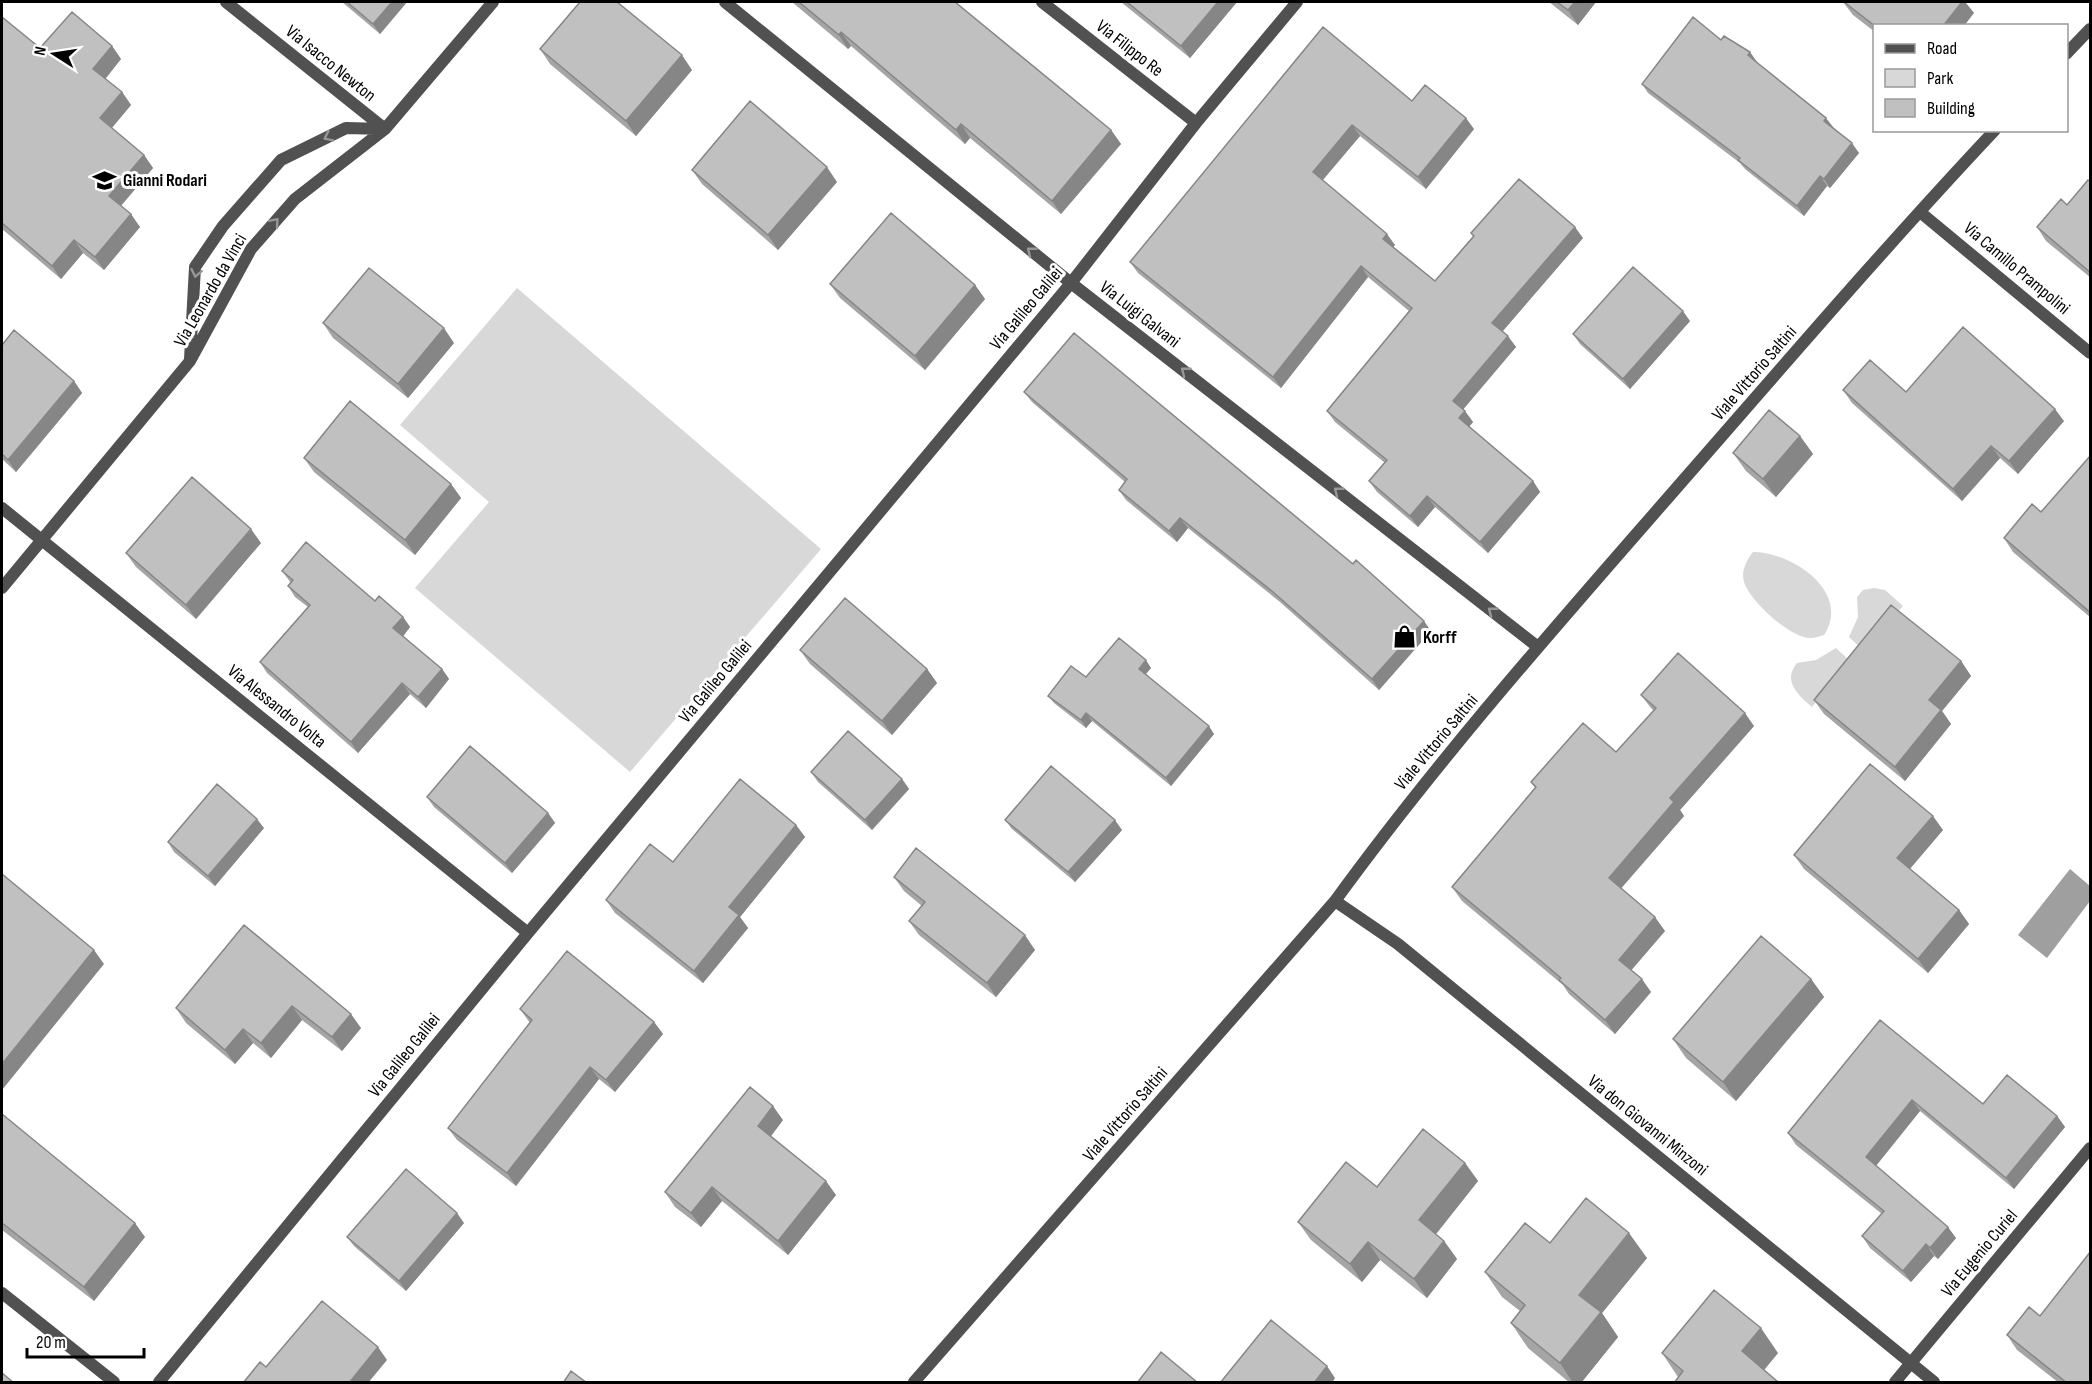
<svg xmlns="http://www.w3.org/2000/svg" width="2092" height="1384" font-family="'Sofia Sans Condensed',sans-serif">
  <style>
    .green { fill: #d8d8d8 }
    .water { fill: #9f9f9f }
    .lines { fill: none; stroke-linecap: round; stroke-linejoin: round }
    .minor { stroke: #515151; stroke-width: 12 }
    .tertiary { stroke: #515151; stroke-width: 12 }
    .wall { fill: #a5a5a5 }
    .shaded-wall { fill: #868686 }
    .building { fill: #c0c0c0; stroke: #868686; stroke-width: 1.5 }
    .oneway { stroke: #979797 }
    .labels { text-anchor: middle; stroke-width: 6; stroke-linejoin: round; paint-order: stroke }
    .street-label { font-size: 18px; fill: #000; stroke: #fff }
    .poi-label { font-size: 18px; font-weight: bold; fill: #000; stroke: #fff; text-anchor: start }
  </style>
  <rect width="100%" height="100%" fill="#fff"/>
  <path class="green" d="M 517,288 L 821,549 L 630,772 L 415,588 L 489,502 L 400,425 Z
    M 1753,552 C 1792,552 1852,592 1824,635 C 1820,636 1815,638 1811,638 C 1791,639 1750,601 1744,582 C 1741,571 1746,561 1753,552 Z
    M 1874,588 L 1885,590 L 1903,606 L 1863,650 L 1849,637 L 1858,617 L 1857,597 L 1863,590 Z
    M 1836,648 L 1850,661 L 1812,707 C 1798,695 1782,681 1797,663 L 1816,660 Z"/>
  <path class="water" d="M 2070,869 L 2090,886 L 2090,901 L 2047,958 L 2018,935 Z"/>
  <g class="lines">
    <path class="minor" d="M 226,2 L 385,129
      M 725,2 L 1071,283 L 1538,647
      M 1042,2 L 1196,123
      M 1920,212 L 2090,353
      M 190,359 L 195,267 L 223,226 L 281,160 L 346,128 L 385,129
      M 2,508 L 528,933
      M 2,588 L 190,361 L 251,249 L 295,199 L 385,129 L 493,2
      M 2,1293 L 114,1382
      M 159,1382 L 528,933 L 1071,283 L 1196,123 L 1297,2
      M 1895,1382 L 2090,1148"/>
    <path class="tertiary" d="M 2066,54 L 2090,29
      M 1335,901 L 1398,944 L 1934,1382
      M 914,1382 L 1335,901 C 1439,758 1557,625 1673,492 C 1779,371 1884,248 1995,130"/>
  </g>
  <path class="wall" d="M 342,2 L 407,2 L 380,34 Z
    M 792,2 L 955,2 L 1111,130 L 1121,144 L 1061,214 L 970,138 L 965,144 L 851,46 L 848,49 Z
    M 1121,2 L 1237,2 L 1190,58 Z
    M 1549,2 L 1596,2 L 1578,25 Z
    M 1843,2 L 1965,2 L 1974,13 L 1875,26 L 1875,32 L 1853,15 Z
    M 2,17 L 40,48 L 112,46 L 121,59 L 105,78 L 122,92 L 131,105 L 112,128 L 144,155 L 153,168 L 121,206 L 140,227 L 104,270 L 83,253 L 61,279 L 2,229 Z
    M 1323,27 L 1412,101 L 1474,129 L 1426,189 L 1360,136 L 1323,180 L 1395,245 L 1393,247 L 1435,281 L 1473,236 L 1471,233 L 1583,238 L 1503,331 L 1516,347 L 1463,409 L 1473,422 L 1469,427 L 1533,481 L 1540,492 L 1488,553 L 1435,507 L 1418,527 L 1377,492 L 1369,481 L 1385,463 L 1335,422 L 1327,411 L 1409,311 L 1368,277 L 1281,388 L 1138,273 L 1130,262 Z
    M 1721,40 L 1750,52 L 1756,62 L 1833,127 L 1859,153 L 1830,188 L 1827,186 L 1804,216 L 1745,169 L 1740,163 L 1648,93 L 1642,84 Z
    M 540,49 L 692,70 L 636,136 L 550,64 Z
    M 692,170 L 837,182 L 778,250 L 702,184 Z
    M 2091,182 L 2091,278 L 2046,241 L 2037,227 L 2067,205 Z
    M 830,284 L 975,285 L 985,299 L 925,370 L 840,298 Z
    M 1690,321 L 1630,389 L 1580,344 L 1573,334 Z
    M 323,323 L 454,343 L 408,398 L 333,338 Z
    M 2,345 L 74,381 L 82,393 L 16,472 L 2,459 Z
    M 1843,390 L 1906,392 L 2064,421 L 2018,474 L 2000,458 L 1962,501 L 1852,403 Z
    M 1024,392 L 1353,564 L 1431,631 L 1379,690 L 1280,602 L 1188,528 L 1177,542 L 1126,500 L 1119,490 L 1125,482 L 1032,402 Z
    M 1800,436 L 1813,454 L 1776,497 L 1746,471 L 1733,453 Z
    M 2091,455 L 2091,618 L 2013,552 L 2004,538 L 2041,512 Z
    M 304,458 L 451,484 L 461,498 L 415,555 L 314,472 Z
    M 261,543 L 196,619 L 136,567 L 126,553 Z
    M 282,571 L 375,601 L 403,617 L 410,627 L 403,636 L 442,669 L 449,679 L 426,708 L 410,694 L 358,753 L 267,673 L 260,662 L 308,607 L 295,597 L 288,586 L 291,583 Z
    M 800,650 L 927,669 L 937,683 L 892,735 L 810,664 Z
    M 1961,661 L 1971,676 L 1942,711 L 1951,724 L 1905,781 L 1824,714 L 1814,700 Z
    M 1151,668 L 1146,674 L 1214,734 L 1171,786 L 1092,721 L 1086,728 L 1054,703 L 1048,696 L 1086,677 Z
    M 1641,695 L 1754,726 L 1680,810 L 1684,816 L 1621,888 L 1665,931 L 1631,970 L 1651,992 L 1615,1034 L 1569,994 L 1563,985 L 1462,901 L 1452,887 L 1535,788 L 1531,782 L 1616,752 L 1654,711 L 1651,708 Z
    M 811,772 L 902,779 L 909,789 L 872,830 L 818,782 Z
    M 427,797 L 548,813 L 555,823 L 512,873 L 434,807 Z
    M 1005,820 L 1122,830 L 1075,882 L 1012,829 Z
    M 796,825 L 805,837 L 740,917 L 748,928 L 703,983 L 615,913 L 606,900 L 673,862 Z
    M 264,828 L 215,886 L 174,852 L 168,842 Z
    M 1943,830 L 1910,869 L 1959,910 L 1969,924 L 1928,973 L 1804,869 L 1794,855 Z
    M 894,877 L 1035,950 L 996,997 L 919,935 L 909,921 L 922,906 L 904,891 Z
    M 244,925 L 361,1028 L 342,1051 L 302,1020 L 271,1058 L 253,1043 L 235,1064 L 186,1023 L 176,1008 Z
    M 1811,979 L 1824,997 L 1736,1101 L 1686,1058 L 1673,1039 Z
    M 520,1009 L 654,1022 L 663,1034 L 615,1092 L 599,1079 L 516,1186 L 457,1140 L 448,1128 L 530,1023 Z
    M 1880,1020 L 1983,1104 L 2057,1116 L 2065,1127 L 2014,1189 L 1920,1111 L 1876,1166 L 1956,1238 L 1938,1259 L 1934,1256 L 1911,1282 L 1870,1248 L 1862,1236 L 1882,1214 L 1796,1145 L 1788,1133 Z
    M 2,1114 L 145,1237 L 94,1301 L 2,1230 Z
    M 783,1120 L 771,1136 L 836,1195 L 788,1255 L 722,1201 L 701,1227 L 675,1207 L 665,1192 Z
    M 1465,1163 L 1478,1181 L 1436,1234 L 1444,1241 L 1457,1259 L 1427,1298 L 1380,1260 L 1362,1282 L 1311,1240 L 1298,1222 L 1377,1187 Z
    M 464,1223 L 406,1291 L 354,1246 L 347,1237 Z
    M 1550,1243 L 1647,1258 L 1602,1313 L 1618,1337 L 1581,1383 L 1570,1383 L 1528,1348 L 1511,1323 L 1520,1311 L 1502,1297 L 1485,1272 Z
    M 2040,1316 L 2091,1383 L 2059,1383 L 2017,1350 L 2007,1335 Z
    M 1662,1353 L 1778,1353 L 1764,1370 L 1678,1377 Z"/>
  <path class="shaded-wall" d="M 392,2 L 407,2 L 380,34 L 373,24 Z
    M 1218,2 L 1237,2 L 1190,58 L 1181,46 Z
    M 1575,2 L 1596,2 L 1578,25 L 1568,10 Z
    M 1962,2 L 1965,2 L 1974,13 L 1964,26 L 1943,26 Z
    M 841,32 L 851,46 L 848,49 L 839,35 Z
    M 112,46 L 121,59 L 103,82 L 93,69 Z
    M 1750,52 L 1757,62 L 1755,64 L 1748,55 Z
    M 682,55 L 692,70 L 636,136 L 626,121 Z
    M 122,92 L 131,105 L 109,131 L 100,118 Z
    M 1466,118 L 1474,129 L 1426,189 L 1418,177 Z
    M 1826,118 L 1833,127 L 1831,130 L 1824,121 Z
    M 961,124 L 970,138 L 965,144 L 956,130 Z
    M 1352,125 L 1360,136 L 1320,183 L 1313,172 Z
    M 1111,130 L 1121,144 L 1061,214 L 1052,201 Z
    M 1852,143 L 1859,153 L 1830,188 L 1824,179 Z
    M 144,155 L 153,168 L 118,209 L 109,196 Z
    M 827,167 L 837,182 L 778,250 L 768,235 Z
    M 1820,176 L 1827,186 L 1804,216 L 1797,206 Z
    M 131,214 L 140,227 L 104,270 L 95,257 Z
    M 1575,227 L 1583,238 L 1500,334 L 1492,323 Z
    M 1387,234 L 1395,245 L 1391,250 L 1383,239 Z
    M 74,240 L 83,253 L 61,279 L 52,266 Z
    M 1361,266 L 1368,277 L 1281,388 L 1273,377 Z
    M 975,285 L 985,299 L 925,370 L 915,356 Z
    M 1683,311 L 1690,321 L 1630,389 L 1623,379 Z
    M 444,328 L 454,343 L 408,398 L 398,384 Z
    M 1508,336 L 1516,347 L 1461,412 L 1453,401 Z
    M 74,381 L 82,393 L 16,472 L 8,460 Z
    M 2055,409 L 2064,421 L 2018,474 L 2009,461 Z
    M 1465,411 L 1473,422 L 1467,429 L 1459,418 Z
    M 1800,436 L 1813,454 L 1776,497 L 1763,479 Z
    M 1991,446 L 2000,458 L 1962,501 L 1953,489 Z
    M 1533,481 L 1540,492 L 1488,553 L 1480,542 Z
    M 451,484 L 461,498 L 415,555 L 405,540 Z
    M 1427,496 L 1435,507 L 1418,527 L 1410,516 Z
    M 1180,518 L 1188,528 L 1177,542 L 1169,531 Z
    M 251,529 L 261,543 L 196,619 L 186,605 Z
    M 403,617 L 410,627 L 401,639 L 393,628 Z
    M 1424,621 L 1431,631 L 1379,690 L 1372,679 Z
    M 1146,660 L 1151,668 L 1144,676 L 1139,669 Z
    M 1961,661 L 1971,676 L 1942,711 L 1951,724 L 1905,781 L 1895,767 L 1929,700 Z
    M 442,669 L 449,679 L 426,708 L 418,697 Z
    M 927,669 L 937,683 L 892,735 L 882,721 Z
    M 402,683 L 410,694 L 358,753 L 351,742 Z
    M 1086,713 L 1092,721 L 1086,728 L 1081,720 Z
    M 1745,713 L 1754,726 L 1680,810 L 1684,816 L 1618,892 L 1609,878 L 1670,798 Z
    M 1209,726 L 1214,734 L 1171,786 L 1166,778 Z
    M 902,779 L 909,789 L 872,830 L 865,820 Z
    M 548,813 L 555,823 L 512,873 L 505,863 Z
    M 1933,816 L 1943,830 L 1907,872 L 1897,858 Z
    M 257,819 L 264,828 L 215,886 L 208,876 Z
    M 1115,820 L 1122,830 L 1075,882 L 1068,872 Z
    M 796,825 L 805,837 L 740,917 L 748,928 L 703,983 L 694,971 L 729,907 Z
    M 1959,910 L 1969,924 L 1928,973 L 1918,959 Z
    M 1655,917 L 1665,931 L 1629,973 L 1619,960 Z
    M 1025,935 L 1035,950 L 996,997 L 987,983 Z
    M 94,950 L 104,964 L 2,1090 L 2,1064 Z
    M 1642,979 L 1651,992 L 1615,1034 L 1605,1020 Z
    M 1811,979 L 1824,997 L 1736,1101 L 1723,1082 Z
    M 292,1006 L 302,1020 L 271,1058 L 261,1043 Z
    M 351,1014 L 361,1028 L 342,1051 L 332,1037 Z
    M 654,1022 L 663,1034 L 615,1092 L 606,1080 Z
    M 243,1029 L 253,1043 L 235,1064 L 225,1050 Z
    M 590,1067 L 599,1079 L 516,1186 L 507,1173 Z
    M 1912,1100 L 1920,1111 L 1874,1168 L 1866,1157 Z
    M 773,1106 L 783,1120 L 768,1140 L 758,1126 Z
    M 2057,1116 L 2065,1127 L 2014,1189 L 2006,1178 Z
    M 1465,1163 L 1478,1181 L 1432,1239 L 1419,1220 Z
    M 826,1181 L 836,1195 L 788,1255 L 778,1241 Z
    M 712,1187 L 722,1201 L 701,1227 L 691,1213 Z
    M 457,1213 L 464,1223 L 406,1291 L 399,1281 Z
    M 135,1223 L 145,1237 L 94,1301 L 84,1287 Z
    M 1948,1227 L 1956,1238 L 1938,1259 L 1930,1248 Z
    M 1629,1233 L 1647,1258 L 1602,1313 L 1618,1337 L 1581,1383 L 1573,1383 L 1560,1363 L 1579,1295 Z
    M 1444,1241 L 1457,1259 L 1427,1298 L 1414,1279 Z
    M 1368,1242 L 1380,1260 L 1362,1282 L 1350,1264 Z
    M 1926,1244 L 1934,1256 L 1911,1282 L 1903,1271 Z
    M 1761,1328 L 1778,1353 L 1759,1376 L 1742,1351 Z
    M 378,1347 L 387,1360 L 368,1383 L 349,1383 Z
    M 1327,1366 L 1335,1378 L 1332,1383 L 1314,1383 Z"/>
  <path class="building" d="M 347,2 L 392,2 L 373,24 Z
    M 580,2 L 617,2 L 682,55 L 626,121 L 540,49 Z
    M 799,2 L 955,2 L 1111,130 L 1052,201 L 961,124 L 956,130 L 841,32 L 839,35 Z
    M 1127,2 L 1218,2 L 1181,46 Z
    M 1557,2 L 1575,2 L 1568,10 Z
    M 1844,2 L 1962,2 L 1943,26 L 1875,26 Z
    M 72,12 L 112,46 L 93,69 L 122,92 L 100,118 L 144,155 L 109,196 L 131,214 L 95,257 L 74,240 L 52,266 L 2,223 L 2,17 L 40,48 Z
    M 1693,17 L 1721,40 L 1724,36 L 1750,52 L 1748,55 L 1755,61 L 1826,118 L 1824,121 L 1852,143 L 1824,179 L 1820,176 L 1797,206 L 1738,160 L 1740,158 L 1642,84 Z
    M 1323,27 L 1412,101 L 1425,85 L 1466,118 L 1418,177 L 1352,125 L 1313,172 L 1387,234 L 1383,239 L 1435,281 L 1474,236 L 1471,233 L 1519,179 L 1575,227 L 1492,323 L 1508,336 L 1453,401 L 1465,411 L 1459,418 L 1533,481 L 1480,542 L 1427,496 L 1410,516 L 1369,481 L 1387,460 L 1327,411 L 1412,308 L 1361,266 L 1273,377 L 1130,262 Z
    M 750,101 L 827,167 L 768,235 L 692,170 Z
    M 2088,180 L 2091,182 L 2091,273 L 2037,227 L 2061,199 L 2067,205 Z
    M 891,213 L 975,285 L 915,356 L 830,284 Z
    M 1633,267 L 1683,311 L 1623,379 L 1573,334 Z
    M 369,268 L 444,328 L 398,384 L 323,323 Z
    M 1963,327 L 2055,409 L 2009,461 L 1991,446 L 1953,489 L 1843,390 L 1870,360 L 1906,392 Z
    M 14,330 L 74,381 L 8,460 L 2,454 L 2,345 Z
    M 1074,333 L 1353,564 L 1356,560 L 1424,621 L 1372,679 L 1273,592 L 1180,518 L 1169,531 L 1119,490 L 1127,479 L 1024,392 Z
    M 350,401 L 451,484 L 405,540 L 304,458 Z
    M 1769,410 L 1800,436 L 1763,479 L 1733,453 Z
    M 2091,455 L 2091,613 L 2004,538 L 2032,504 L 2041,512 Z
    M 192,477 L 251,529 L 186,605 L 126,553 Z
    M 306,542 L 375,601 L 379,596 L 403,617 L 393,628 L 442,669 L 418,697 L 402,683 L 351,742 L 260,662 L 310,605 L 288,586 L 293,580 L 282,571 Z
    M 845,598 L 927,669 L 882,721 L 800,650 Z
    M 1891,605 L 1961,661 L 1929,700 L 1941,710 L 1895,767 L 1814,700 Z
    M 1119,638 L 1146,660 L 1139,669 L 1209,726 L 1166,778 L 1086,713 L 1081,720 L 1048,696 L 1071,666 L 1086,677 Z
    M 1678,653 L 1745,713 L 1670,798 L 1674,802 L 1609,878 L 1655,917 L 1619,960 L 1642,979 L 1605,1020 L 1559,980 L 1561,978 L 1452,887 L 1536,787 L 1531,782 L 1583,723 L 1616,752 L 1656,708 L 1641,695 Z
    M 848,731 L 902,779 L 865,820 L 811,772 Z
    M 470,746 L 548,813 L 505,863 L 427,797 Z
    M 1870,764 L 1933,816 L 1897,858 L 1959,910 L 1918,959 L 1794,855 Z
    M 1051,766 L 1115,820 L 1068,872 L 1005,820 Z
    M 740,779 L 796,825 L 729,907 L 739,915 L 694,971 L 606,900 L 650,844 L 673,862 Z
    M 217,784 L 257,819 L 208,876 L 168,842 Z
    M 916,848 L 1025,935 L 987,983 L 909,921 L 925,902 L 894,877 Z
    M 2,874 L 94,950 L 2,1064 Z
    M 244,925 L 351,1014 L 332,1037 L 292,1006 L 261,1043 L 243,1029 L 225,1050 L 176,1008 Z
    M 1761,936 L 1811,979 L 1723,1082 L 1673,1039 Z
    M 567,951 L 654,1022 L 606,1080 L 590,1067 L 507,1173 L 448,1128 L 532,1020 L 520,1009 Z
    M 1880,1020 L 1983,1104 L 2007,1075 L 2057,1116 L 2006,1178 L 1912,1100 L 1866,1157 L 1948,1227 L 1930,1248 L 1926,1244 L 1903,1271 L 1862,1236 L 1884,1211 L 1788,1133 Z
    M 750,1087 L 773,1106 L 758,1126 L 826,1181 L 778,1241 L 712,1187 L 691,1213 L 665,1192 Z
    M 2,1114 L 135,1223 L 84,1287 L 2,1223 Z
    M 1423,1129 L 1465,1163 L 1419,1220 L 1444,1241 L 1414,1279 L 1368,1242 L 1350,1264 L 1298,1222 L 1346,1162 L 1377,1187 Z
    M 406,1169 L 457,1213 L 399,1281 L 347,1237 Z
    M 1586,1198 L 1629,1233 L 1579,1295 L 1601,1312 L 1560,1363 L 1511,1323 L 1525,1305 L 1485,1272 L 1525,1223 L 1550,1243 Z
    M 2091,1251 L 2091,1383 L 2067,1383 L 2007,1335 L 2029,1307 L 2040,1316 Z
    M 1714,1290 L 1761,1328 L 1742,1351 L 1779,1383 L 1674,1383 L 1683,1371 L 1662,1353 Z
    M 322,1301 L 378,1347 L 349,1383 L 243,1383 L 260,1362 L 266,1367 Z
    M 1271,1320 L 1327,1366 L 1314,1383 L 1220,1383 Z
    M 1161,1352 L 1198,1383 L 1137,1383 Z
    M 571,1371 L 587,1383 L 563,1383 Z
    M 2,1373 L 14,1383 L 2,1383 Z"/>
  <defs><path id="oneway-chevron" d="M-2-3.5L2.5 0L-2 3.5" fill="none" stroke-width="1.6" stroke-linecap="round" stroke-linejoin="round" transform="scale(1.5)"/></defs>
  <g class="oneway">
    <use href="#oneway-chevron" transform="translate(328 137) rotate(154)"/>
    <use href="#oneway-chevron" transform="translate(275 222) rotate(-49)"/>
    <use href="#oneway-chevron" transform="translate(1031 251) rotate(-141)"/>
    <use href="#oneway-chevron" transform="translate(196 273) rotate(102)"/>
    <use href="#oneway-chevron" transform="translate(1185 371) rotate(-142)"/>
    <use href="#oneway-chevron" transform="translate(1338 491) rotate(-142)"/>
    <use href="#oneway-chevron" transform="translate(1492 611) rotate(-142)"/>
  </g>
  <defs>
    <symbol id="school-bare" viewBox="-9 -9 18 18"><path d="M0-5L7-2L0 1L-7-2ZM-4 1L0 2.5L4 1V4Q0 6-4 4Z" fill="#000" stroke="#fff" stroke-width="2.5" paint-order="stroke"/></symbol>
    <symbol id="shop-bare" viewBox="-9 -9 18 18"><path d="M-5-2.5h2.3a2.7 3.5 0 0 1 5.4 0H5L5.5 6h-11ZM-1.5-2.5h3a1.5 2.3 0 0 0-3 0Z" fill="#000" stroke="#fff" stroke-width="2.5" paint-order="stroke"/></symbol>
  </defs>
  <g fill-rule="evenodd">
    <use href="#school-bare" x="88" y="164" width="33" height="33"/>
    <use href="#shop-bare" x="1388" y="620" width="33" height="33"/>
  </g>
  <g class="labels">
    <g class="street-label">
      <text transform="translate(1130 48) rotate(38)" y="6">Via Filippo Re</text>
      <text transform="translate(331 63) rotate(39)" y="6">Via Isacco Newton</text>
      <text transform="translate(2017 268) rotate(40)" y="6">Via Camillo Prampolini</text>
      <text transform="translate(210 290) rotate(-60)" y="6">Via Leonardo da Vinci</text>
      <text transform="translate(1026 308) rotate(-50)" y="6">Via Galileo Galilei</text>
      <text transform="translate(1140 314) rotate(38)" y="6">Via Luigi Galvani</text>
      <text transform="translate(1754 373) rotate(-49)" y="6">Viale Vittorio Saltini</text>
      <text transform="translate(715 681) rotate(-50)" y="6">Via Galileo Galilei</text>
      <text transform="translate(277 706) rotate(39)" y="6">Via Alessandro Volta</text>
      <text transform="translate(1436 742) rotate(-50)" y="6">Viale Vittorio Saltini</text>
      <text transform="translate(404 1055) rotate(-51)" y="6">Via Galileo Galilei</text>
      <text transform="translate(1125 1114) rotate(-49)" y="6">Viale Vittorio Saltini</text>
      <text transform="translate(1648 1125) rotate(39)" y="6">Via don Giovanni Minzoni</text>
      <text transform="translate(1979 1253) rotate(-50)" y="6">Via Eugenio Curiel</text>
    </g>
    <g class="poi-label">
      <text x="123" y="186">Gianni Rodari</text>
      <text x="1423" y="643">Korff</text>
    </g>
  </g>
  <rect width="2092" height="1384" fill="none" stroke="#000000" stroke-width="6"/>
  <rect x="1873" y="24" width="195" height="108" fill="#ffffff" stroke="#999999" stroke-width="1.5"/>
  <rect x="1885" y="44" width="30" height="9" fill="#515151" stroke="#999999" stroke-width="1.5"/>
  <text x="1927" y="54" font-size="18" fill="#000000">Road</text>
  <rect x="1885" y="69" width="30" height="18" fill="#d8d8d8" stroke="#999999" stroke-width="1.5"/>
  <text x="1927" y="84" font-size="18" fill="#000000">Park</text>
  <rect x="1885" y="99" width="30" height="18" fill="#c0c0c0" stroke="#999999" stroke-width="1.5"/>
  <text x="1927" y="114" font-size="18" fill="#000000">Building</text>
  <g transform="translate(54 54) rotate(282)" stroke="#ffffff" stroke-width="4.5" paint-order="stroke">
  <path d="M0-4.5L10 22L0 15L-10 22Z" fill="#000000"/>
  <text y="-9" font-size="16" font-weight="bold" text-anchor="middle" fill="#000000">N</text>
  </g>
  <path d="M27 1348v9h117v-9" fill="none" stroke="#000000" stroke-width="3"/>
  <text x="36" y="1348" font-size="18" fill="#000000" stroke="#ffffff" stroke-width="4.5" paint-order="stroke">20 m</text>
</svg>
